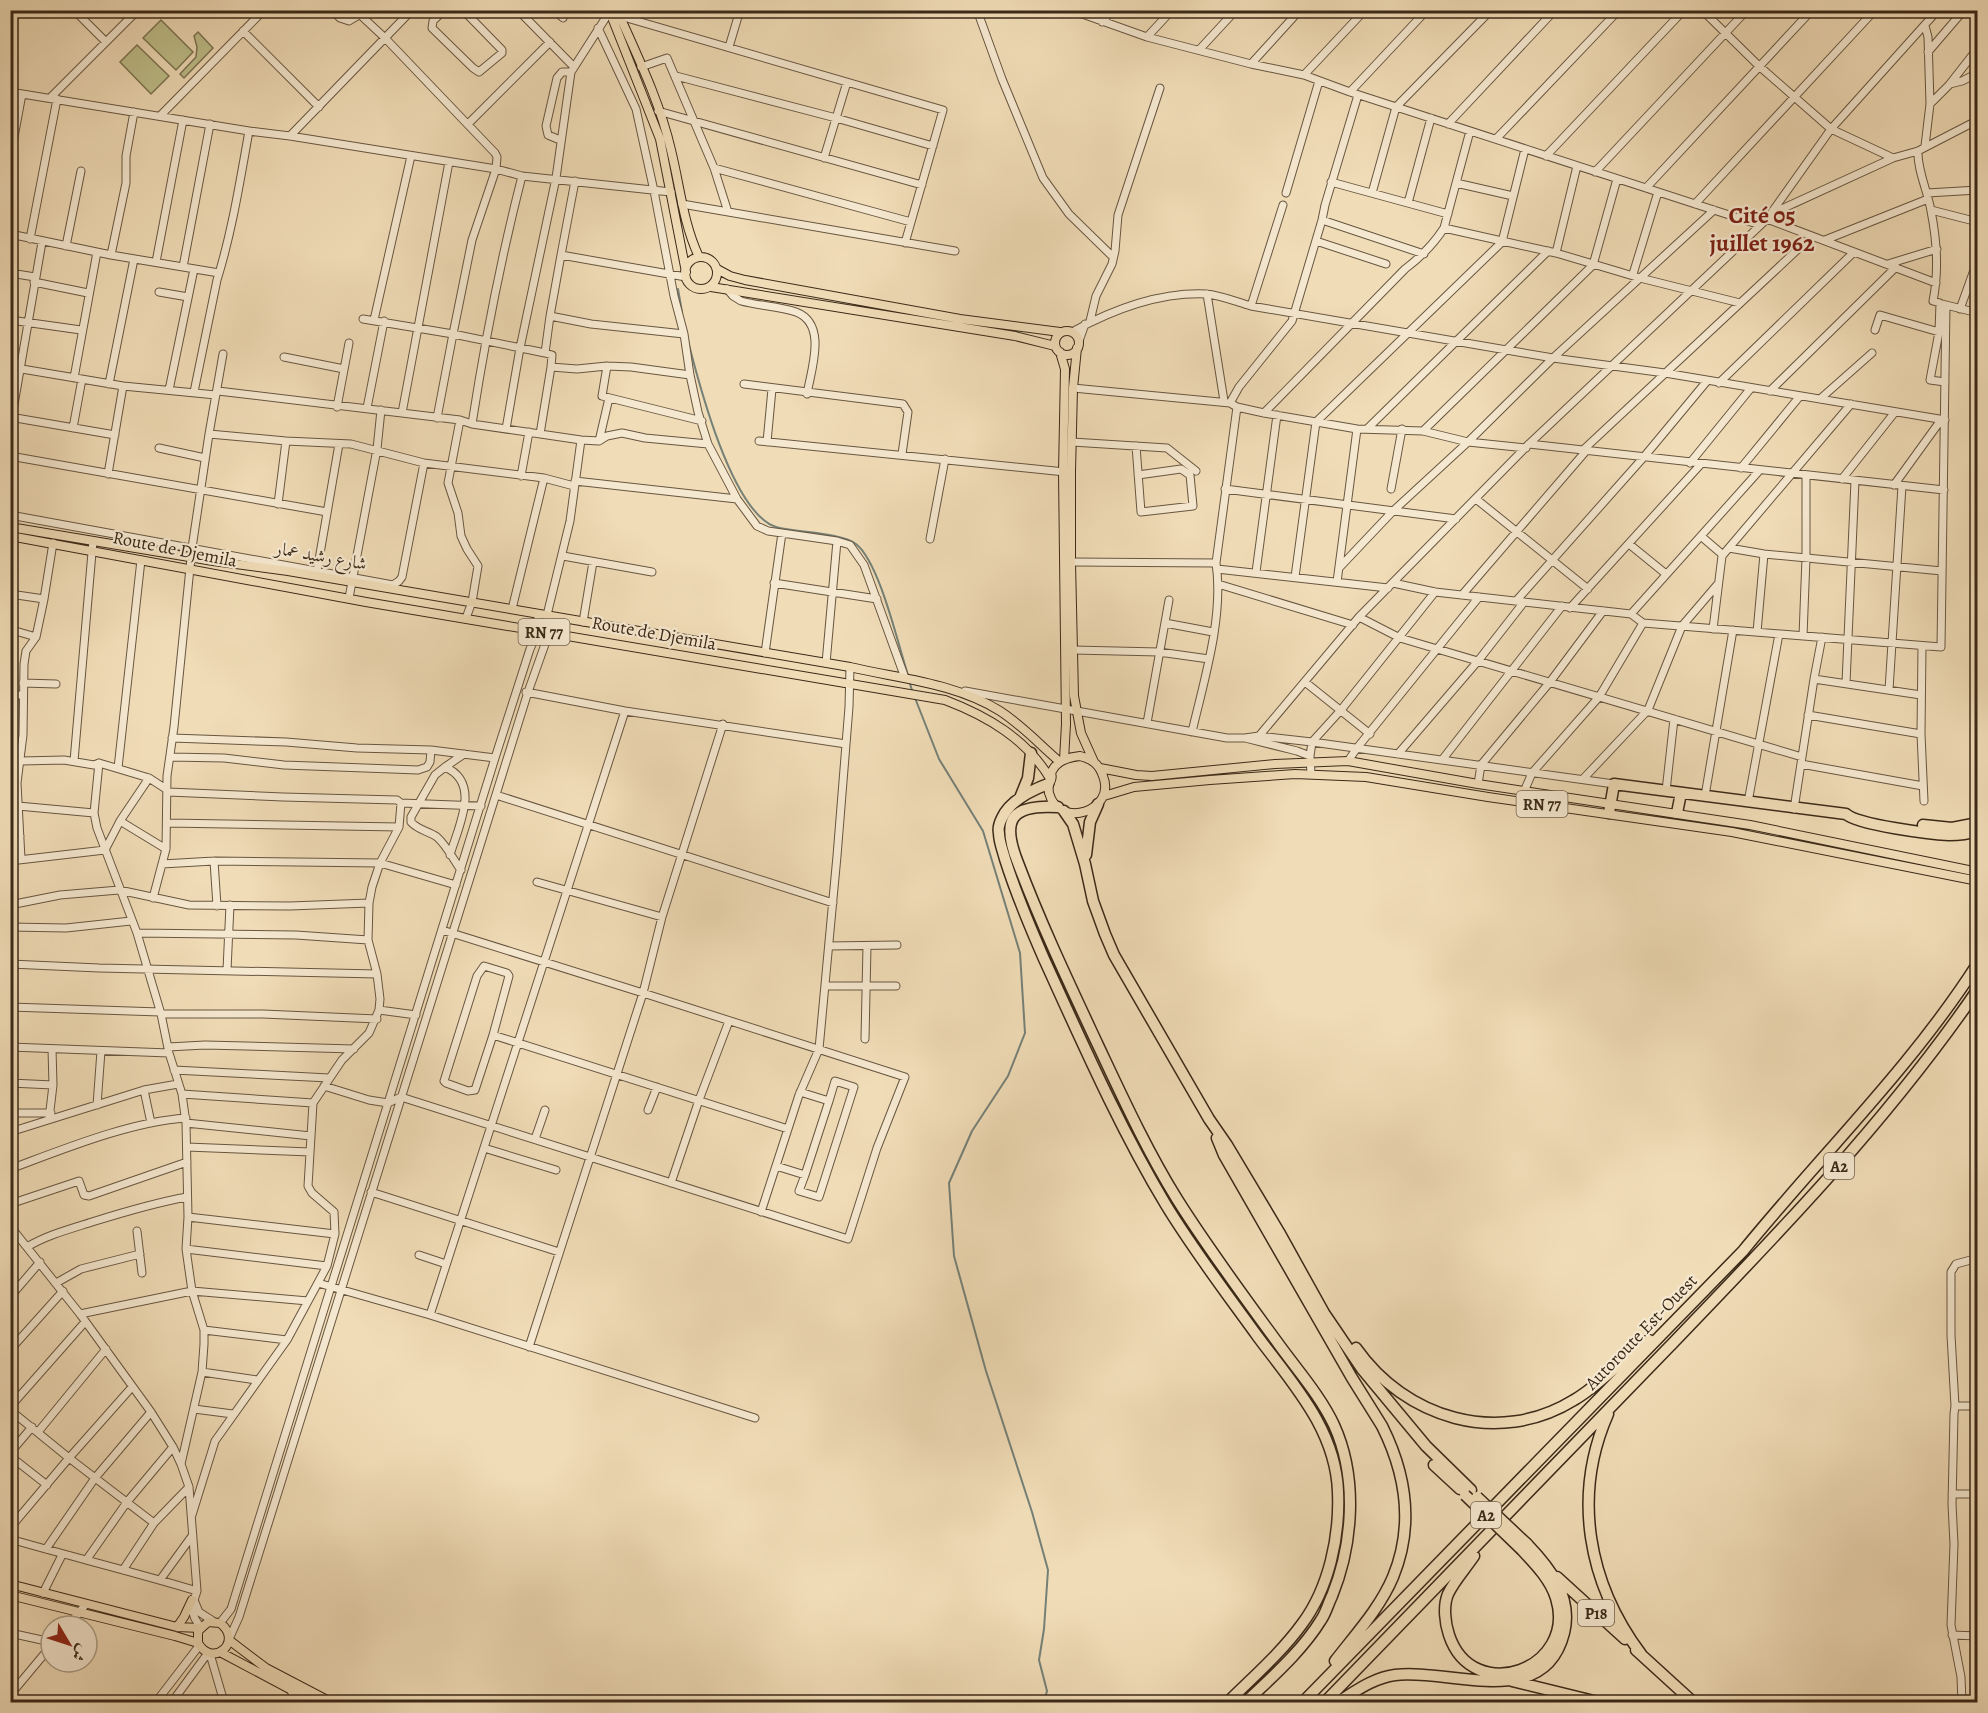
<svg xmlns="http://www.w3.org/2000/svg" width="1988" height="1713" font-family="Alegreya,Amiri,serif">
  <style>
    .green { fill: #bebf8b; stroke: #7c7452; stroke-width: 1.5 }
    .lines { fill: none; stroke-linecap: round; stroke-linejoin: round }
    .stream { stroke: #758077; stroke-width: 2 }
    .minor-casing { stroke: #685640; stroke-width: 9 }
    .major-casing { stroke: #3b2918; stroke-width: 10 }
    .highway-casing { stroke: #3b2918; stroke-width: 13 }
    .minor { stroke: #f5e8d0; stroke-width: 7 }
    .major { stroke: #f0dcb7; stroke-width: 8 }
    .highway { stroke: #f0dcb7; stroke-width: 10 }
    .highway-bridge-casing { stroke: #3b2918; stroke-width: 13; stroke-linecap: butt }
    .highway-bridge { stroke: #f0dcb7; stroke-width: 10 }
    .labels { text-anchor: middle; stroke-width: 4.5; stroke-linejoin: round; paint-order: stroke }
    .shield { fill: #f5e8d0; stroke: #73624f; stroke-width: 1.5 }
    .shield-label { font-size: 16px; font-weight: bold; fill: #3b2918 }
    .street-label { font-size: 18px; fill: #3b2918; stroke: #f5e8d0 }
    .district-label { font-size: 24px; font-weight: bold; fill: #7a1f14; stroke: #f5e8d0 }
  </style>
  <rect width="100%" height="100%" fill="#f0dcb7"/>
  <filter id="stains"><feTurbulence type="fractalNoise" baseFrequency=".00333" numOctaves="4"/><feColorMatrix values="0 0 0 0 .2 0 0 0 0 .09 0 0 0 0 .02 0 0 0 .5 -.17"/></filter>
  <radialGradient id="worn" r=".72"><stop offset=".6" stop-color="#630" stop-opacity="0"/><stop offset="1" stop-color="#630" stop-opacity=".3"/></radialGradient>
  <path class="green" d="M 161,20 L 193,52 L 176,70 L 143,38 Z
    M 198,32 L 213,48 L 184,78 L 180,74 L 196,57 L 197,47 L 194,36 Z
    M 137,45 L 169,76 L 151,94 L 120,62 Z"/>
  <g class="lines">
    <path class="stream" d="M 678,289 L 682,312
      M 688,341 C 699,384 732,513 776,527 C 796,533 840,532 856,544 C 880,563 898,645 908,675
      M 909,681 L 913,693
      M 915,698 L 939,759 L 983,831 L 1020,953 L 1025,1033 L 1008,1076 L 972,1131 L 949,1183 L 954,1256 L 986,1371 L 1032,1512 L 1048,1570 L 1044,1629 L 1039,1660 L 1047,1691 L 1044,1702"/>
    <defs>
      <path id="minor" d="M 74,10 L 106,42
        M 332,10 L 340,18 L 349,21 L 359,15 L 363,10
        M 444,10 L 433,21 L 432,28 L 473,68 L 479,72 L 502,53 L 502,50 L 463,10
        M 518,10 L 573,66
        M 554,10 L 563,18 L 566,10
        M 977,10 L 1002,79 L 1043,178 L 1069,214 L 1113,257
        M 1071,10 L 1147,37 L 1251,64 L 1304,75 L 1350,92 L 1760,225
        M 1702,10 L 1759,66 L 1831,129 L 1893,158
        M 620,16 L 943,110 L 905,243
        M 1102,22 L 1113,10
        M 1925,26 L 1928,37 L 1930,104 L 1925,146
        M 598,28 L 636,109 L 654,191 L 674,296 L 684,334 L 690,375 L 698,412 L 708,444 L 737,499
        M 243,31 L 319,107
        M 1147,37 L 1172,10
        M 729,47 L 740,10
        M 1199,50 L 1236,10
        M 1928,52 L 1964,10
        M 1251,64 L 1300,10
        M 641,67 L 667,58 L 714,168 L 728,212
        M 1304,75 L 1365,10
        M 676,76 L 836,118 L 933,146
        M 1950,84 L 1962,81 L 1978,73
        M 10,92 L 249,131 L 290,136 L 496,169 L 497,157 L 495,153 L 385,38 L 355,10
        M 1350,92 L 1427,10
        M 1358,95 L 1325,205 L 1322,220 L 1292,321 L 1239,387 L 1230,403 L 1237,407 L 1264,413 L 1357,429 L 1423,431 L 1468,442 L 1526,448
        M 50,98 L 138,10
        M 1930,104 L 1949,85 L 1978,48
        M 658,111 L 922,185
        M 160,116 L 264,10
        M 468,124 L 550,42
        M 1448,124 L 1555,10
        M 290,136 L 412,10
        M 1496,139 L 1619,10
        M 560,140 L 548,135 L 546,126 L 557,78 L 562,72 L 571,72
        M 1918,151 C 1917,170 1928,192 1931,211 C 1937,241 1939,271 1933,301 L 1940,303 L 1939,332 L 1930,380 L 1945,382
        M 1546,156 L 1684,10
        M 824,158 L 847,82
        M 10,159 L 22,94
        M 714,168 L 911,222
        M 1595,172 L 1747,10
        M 575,181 L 561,255 L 686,277
        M 1331,182 L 1448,214
        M 1456,183 L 1513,196
        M 1646,188 L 1812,10
        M 671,192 L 522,176 L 496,169 L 472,240 L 453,334 L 545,353 L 550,316 L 591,324 L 684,334
        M 1286,193 L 1319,81
        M 1372,193 L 1396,107 L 1491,10
        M 1927,193 L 1978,190
        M 1408,203 L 1431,118
        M 682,204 L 955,251
        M 1695,204 L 1875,10
        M 1931,210 L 1978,222
        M 1773,213 L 1893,158 L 1918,151 L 1978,120
        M 1767,219 L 1936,283
        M 1322,220 L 1424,254
        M 1444,228 L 1556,253 L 1640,278 L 1740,303
        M 10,234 L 111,255 L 219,273
        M 30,239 L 57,99
        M 1825,240 L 1928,199
        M 1316,241 L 1386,264
        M 66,246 L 81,171
        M 1556,253 L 1577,166
        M 111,255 L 126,183 L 126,156 L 134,112
        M 156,262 L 183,120
        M 1888,264 L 1937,249
        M 183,267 L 210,124
        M 10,273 L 35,277
        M 1633,274 L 1658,192
        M 34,282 L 88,293
        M 727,289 L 733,296 L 741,301 C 759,306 779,306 796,312 C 828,324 811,370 807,394
        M 159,292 L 188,297
        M 1207,294 L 1224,401
        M 1942,304 L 1978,313
        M 1251,306 L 1283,205
        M 1960,309 L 1978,259
        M 550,316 L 561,255
        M 363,319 L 453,334 L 437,418
        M 10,320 L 81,330
        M 374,320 L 411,156
        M 1090,321 L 1096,296 L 1112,264 L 1115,251 L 1118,215 L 1160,88
        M 1875,330 L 1880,315 L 1939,332
        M 1072,332 C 1112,310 1159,292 1206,294 C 1220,295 1237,302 1251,306 L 1553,358 L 1665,373 L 1945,420
        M 1079,341 L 1085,324
        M 545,353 L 552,355 L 551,367
        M 284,357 L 344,369
        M 607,366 L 602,396 L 702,421
        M 10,367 L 123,386 L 216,395
        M 74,378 L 97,252
        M 1719,383 L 1854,252
        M 109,384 L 134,259
        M 744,384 L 903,404 L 908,412 L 902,454
        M 1073,388 L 1230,403
        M 169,390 L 194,269
        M 218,391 L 460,420 L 472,424 L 581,440 L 599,441 L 607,436 L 622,433 L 645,438 L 708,444
        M 1770,391 L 1896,267
        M 194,392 L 217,280 C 232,232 240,181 249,131
        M 1820,399 L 1872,353
        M 337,407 L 349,343
        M 367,408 L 384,321
        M 402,413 L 449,162
        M 1264,413 L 1405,269 C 1421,257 1433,245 1444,228 L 1470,131
        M 10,417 L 115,435
        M 460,420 L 448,483 L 458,513 L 461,536 L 467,549 L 478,566 L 472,602 L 466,618
        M 472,424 C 485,340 501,258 522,176
        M 10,428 L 42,242
        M 73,428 L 82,379
        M 506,429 L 520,348 L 556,178 L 571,72 L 610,11
        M 1367,429 L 1548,251
        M 1423,431 L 1593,265 L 1617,179
        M 209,434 L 286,441 L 278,504
        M 540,434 L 551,367 L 577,369 L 607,366 L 631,367 L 690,375
        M 286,441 L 351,444 L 424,463 L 544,478 L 574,486
        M 599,441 L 609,398
        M 759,441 L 1065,472
        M 767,442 L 772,389
        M 1072,442 L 1167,448 L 1196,471
        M 1529,444 L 1944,490
        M 1136,446 L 1141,512 L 1193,506 L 1190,475 L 1181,469 L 1138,475
        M 159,448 L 205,458
        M 1582,451 L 1811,237
        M 10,456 L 327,512
        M 1690,463 L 1751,388
        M 1741,468 L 1800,396
        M 108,474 L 123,386
        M 521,476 L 529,432
        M 1842,479 L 1895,412
        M 575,481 L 737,499 L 757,526 L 768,531 L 837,541 L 850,545 L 864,565 L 905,678
        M 1894,485 L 1941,420
        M 1225,489 L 1456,519
        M 1391,489 L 1402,429
        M 1476,499 L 1588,589
        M 10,515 L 393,585 L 399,581 L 402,577 L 424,463
        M 1702,537 L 1723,555
        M 930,539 L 945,459
        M 1629,544 L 1666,574
        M 1729,548 L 1764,554 L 1942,571
        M 563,556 L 652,572
        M 1071,562 L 1216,563
        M 1339,568 L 1393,511 L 1468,442 L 1553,358 L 1714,210
        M 1217,569 L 1388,588
        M 317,571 L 339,444
        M 1256,572 L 1277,415
        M 1295,577 L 1316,422 L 1502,242 L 1525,149
        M 1337,582 L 1357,429
        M 774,583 L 877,599
        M 1393,583 L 1435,592 L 1631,614 L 1643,623 L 1941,647 L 1946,305
        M 1218,584 L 1353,625
        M 10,594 L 44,599
        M 1462,595 L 1586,451
        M 349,598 L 377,449 L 381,410
        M 1516,601 L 1643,458 L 1707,381
        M 1570,608 L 1701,464
        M 512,609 L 544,478
        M 1631,614 L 1759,471
        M 1359,617 L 1400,638 L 1802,757
        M 583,622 L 593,562
        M 1165,623 L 1213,632
        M 1713,629 L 1722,556 L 1851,404
        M 12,630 L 36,637
        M 1757,632 L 1764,554
        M 1803,636 L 1806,558 L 1806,475
        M 1922,646 L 1921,734 L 1924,801
        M 1073,650 L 1159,652 L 1209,659
        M 765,653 L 782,533
        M 826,663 L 837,541
        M 1814,679 L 1822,637
        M 1305,682 L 1370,734
        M 23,683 L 56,684
        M 1846,683 L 1855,481
        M 1889,690 L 1902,486
        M 965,691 L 1227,738 L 1245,738 L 1297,751 L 1310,756
        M 526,692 L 625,711 L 846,744
        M 10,695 L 22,695
        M 1808,715 L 1921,734
        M 1147,723 L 1169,600
        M 1192,732 C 1204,680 1224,617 1216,563 L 1237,407
        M 1259,736 L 1359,617 L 1529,444 L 1767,219 L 1831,129 L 1938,10
        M 172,738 L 286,742 L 357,748 L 431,750 L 495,758
        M 1245,738 L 1259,736 L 1312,742 L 1614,784
        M 1398,754 L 1478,661 L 1524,602
        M 170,757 L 224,758 L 284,765 L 418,770 L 427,767 L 430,762 L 431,750
        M 1442,760 L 1562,606
        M 21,761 L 64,760 L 94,765 L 99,763
        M 74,761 L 93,541
        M 1348,761 L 1357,748 L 1479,597
        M 1801,764 L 1923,786
        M 445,767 L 435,775 L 411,817 L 411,822 C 418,830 428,831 437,837 C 447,846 453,859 461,870
        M 118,768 L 141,560
        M 1311,774 L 1310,756 L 1312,742 L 1341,710 L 1435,592
        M 1583,779 L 1648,710 L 1682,626 L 1717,585
        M 1478,784 L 1481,765 L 1550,682 L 1603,611
        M 166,789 L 149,778 L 99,763 L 94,813 L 97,828 L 137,933 L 161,1014 L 169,1053 L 182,1094 L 186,1123 L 188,1217 L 186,1249 L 192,1291 L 204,1330 L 204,1344 L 202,1372 L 181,1464
        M 1666,791 L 1674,719
        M 496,795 L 833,903
        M 1705,796 L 1733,630
        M 1520,801 L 1532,773 L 1599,697 L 1643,623
        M 1748,802 L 1779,634
        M 401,803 L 481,806
        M 18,806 L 94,813
        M 1794,809 L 1814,679 L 1921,695
        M 120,821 L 166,849
        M 168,823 L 399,827 L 401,803 L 397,800 L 283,797 L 168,792
        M 399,827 L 380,863 L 456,885
        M 10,838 L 20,836
        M 450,855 C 458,827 482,783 445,767 L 464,754
        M 21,859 L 17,783 L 23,735 L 24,664 L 26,651 L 36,637 L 44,599 L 53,543
        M 10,861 L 105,850 L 120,821 L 149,778
        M 214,861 L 217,906
        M 162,864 L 214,861 L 380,863 L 372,887 L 369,903 L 368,940 L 377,974 L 380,999 L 379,1010 L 369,1033 L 342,1060 L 313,1103 L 308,1186 L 312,1193 L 334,1212 L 335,1234
        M 537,882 L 662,917
        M 153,898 L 166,849 L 167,776 L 174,727 L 192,548 L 209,434 L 223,354
        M 10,905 L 60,895 L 119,890 L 189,905 L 290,906 L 369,903
        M 10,927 L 66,928 L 131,921
        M 442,930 L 643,993 L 662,917 L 723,724
        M 137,933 L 296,935 L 368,940
        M 829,946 L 897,945
        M 10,964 L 99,968 L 377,974
        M 227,970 L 230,905
        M 825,986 L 896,986
        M 10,1007 L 160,1012
        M 379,1010 L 416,1015
        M 161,1014 L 263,1014 L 377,1019
        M 493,1035 L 509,976 L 507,973 L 484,966 L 477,976 L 444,1081 L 446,1083 L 468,1091 L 475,1090 L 493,1035 L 788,1129
        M 865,1039 L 867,946
        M 10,1047 L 169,1053
        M 168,1047 L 205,1045 L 354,1049
        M 174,1070 L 329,1078
        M 10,1083 L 53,1085
        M 324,1086 L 369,1100 L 388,1103 L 401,1097 C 550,1144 699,1192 848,1239 L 877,1148 L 905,1077 L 643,993 C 605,1111 567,1229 529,1347
        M 144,1090 L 151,1123
        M 182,1094 L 313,1103
        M 97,1105 L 101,1051
        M 648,1110 L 657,1087
        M 10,1113 L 51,1113
        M 49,1119 L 53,1085 L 52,1049
        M 186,1123 L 311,1136
        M 10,1132 L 144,1090 L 178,1084
        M 535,1139 L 545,1110
        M 187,1147 L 310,1152
        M 484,1148 L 556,1170
        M 776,1166 L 805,1175 L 829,1101 L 800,1092
        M 10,1169 C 64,1149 129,1122 186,1118
        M 805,1175 L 799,1191 L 819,1197 L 854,1087 L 835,1081 L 829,1101
        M 671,1183 L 699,1100 L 729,1021
        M 371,1192 L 559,1252
        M 10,1204 L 79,1181 L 84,1195 L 89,1196 L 187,1162
        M 761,1212 L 799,1095 L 819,1049 L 837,856 L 849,707 L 850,667
        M 188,1217 L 335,1234 L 327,1266 L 287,1340 L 204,1330
        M 10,1226 L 80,1314 L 151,1412 L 173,1447 L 181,1464 L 189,1487 L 197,1591 C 192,1605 189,1614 201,1627
        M 137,1231 L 142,1273
        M 27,1247 C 47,1235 70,1229 92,1222 C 124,1212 154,1203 187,1197
        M 186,1249 L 327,1266
        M 419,1255 L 446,1264
        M 56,1283 L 81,1269 L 140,1254
        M 318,1283 L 430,1315 L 755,1418
        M 10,1297 L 40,1262
        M 80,1314 L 192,1291 L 308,1301
        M 430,1315 L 625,711
        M 10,1350 L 63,1291
        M 202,1372 L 257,1380
        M 1955,1406 L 1951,1335 L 1951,1272 L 1956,1264 L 1978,1258
        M 10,1407 L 85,1322
        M 194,1409 L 233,1414
        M 10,1410 L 69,1458 L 154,1523
        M 38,1432 L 106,1349
        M 10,1453 L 32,1427
        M 10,1456 L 47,1485
        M 1952,1494 L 1978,1494
        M 192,1515 L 215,1441 L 287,1340
        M 10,1528 L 69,1458 L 132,1387
        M 10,1539 C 72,1557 135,1572 197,1591
        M 46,1549 L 95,1478 L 151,1412
        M 87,1559 L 127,1502 L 173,1447
        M 123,1570 L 154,1523 L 189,1487
        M 160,1580 L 192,1536
        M 43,1593 L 62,1555
        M 194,1600 L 199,1612 L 213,1621
        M 220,1623 L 231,1609 L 495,758 L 530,649 L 538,631 L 538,614
        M 68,1626 L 86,1604
        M 10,1633 L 51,1642
        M 1952,1635 L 1978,1636
        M 229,1639 L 239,1617 L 528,692 L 549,633 L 547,615 L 570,521 L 581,440
        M 210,1654 L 224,1702
        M 291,1690 L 295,1702
        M 10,1695 L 51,1646
        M 156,1702 L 199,1646
        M 172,1702 L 208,1653
        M 1962,1702 L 1961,1677 L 1951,1625 L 1954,1544 L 1952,1504 L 1954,1414 L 1955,1406 L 1978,1406"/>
      <path id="major" d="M 609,10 L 660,139 L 686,272
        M 617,10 C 637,55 660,102 671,150 C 680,186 683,223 699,257
        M685 273a16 16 0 1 1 32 0a16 16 0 1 1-32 0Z
        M 717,269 L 730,276 L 745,280 L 960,319 L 1060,332
        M 711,287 L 1015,336 L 1055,346
        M1055 343a12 12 0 1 1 24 0a12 12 0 1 1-24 0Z
        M 1077,348 L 1073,388 L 1071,472 L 1071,562 L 1074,696 L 1081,733 L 1094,762
        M 1060,352 L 1065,369 L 1063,472 L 1066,724 L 1064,760
        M 10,527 L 213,561 L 288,571 L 850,667 C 901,679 955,683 1000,711 C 1023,726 1040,745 1060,762
        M 10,536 L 366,602 L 945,700 C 987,716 1027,739 1051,780
        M 1080,756 C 1092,759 1099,764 1103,776 C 1117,811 1059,830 1049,793 C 1048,786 1049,785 1051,780 C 1053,775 1050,775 1052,771 C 1057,760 1070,757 1080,756 Z
        M 1100,768 L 1136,775 L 1152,776 L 1275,764 L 1348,761 L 1478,784 L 1750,825 L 1978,872
        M 1104,796 L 1134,787 L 1210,780 L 1295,774 L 1366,777 L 1488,797 L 1732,832 L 1978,881
        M 10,1584 L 177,1627 L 200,1628
        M 10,1595 L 175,1636 L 198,1643 C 213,1669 244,1641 220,1623 L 208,1622 L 198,1631 L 198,1643
        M 177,1627 L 184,1617 L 192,1600
        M 229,1640 L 266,1668 L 331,1702
        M 220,1652 L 314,1702"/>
      <path id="highway" d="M 1048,784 C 1032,790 1010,800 1002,818 C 1000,822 998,829 999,833 C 999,842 1003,851 1005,859 C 1016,894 1030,927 1044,959 C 1082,1042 1119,1127 1166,1205 C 1194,1251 1227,1294 1258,1337 C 1293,1384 1336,1430 1338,1492 C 1340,1536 1329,1588 1302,1624 C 1281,1653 1253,1677 1228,1702
        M 1020,798 L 1028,778 L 1031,753
        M 1058,807 C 1010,804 1001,820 1018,863 C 1041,924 1069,983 1097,1043 C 1122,1096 1146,1149 1177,1199 C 1209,1250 1245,1298 1280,1346 C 1299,1372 1321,1397 1334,1425 C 1358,1478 1353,1544 1332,1596 C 1328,1604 1326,1613 1321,1620 C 1302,1651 1272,1677 1246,1702
        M 1064,811 L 1073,824 L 1085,864 L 1093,901 L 1105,934 L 1114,955 L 1209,1119 L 1227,1145 L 1279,1232 L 1324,1313 L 1362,1369 L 1426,1446 L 1471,1490
        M 1609,813 L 1614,784 L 1846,814 C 1858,825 1931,834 1949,835 C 1959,835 1968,834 1978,831
        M 1677,813 L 1681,793
        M 1923,825 L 1952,828 L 1978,823
        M 1086,855 L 1090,822 L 1098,804
        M 1217,1138 L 1224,1155 L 1352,1378 L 1382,1426 C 1406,1474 1414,1526 1393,1577 C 1380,1608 1355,1635 1335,1661
        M 1356,1348 C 1405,1418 1498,1447 1574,1400 C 1602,1384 1622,1358 1649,1340
        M 1608,1414 C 1572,1496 1588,1583 1641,1654
        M 1434,1465 L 1460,1489
        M 1474,1556 C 1466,1568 1454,1581 1448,1594 C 1443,1606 1445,1623 1449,1635 C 1473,1707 1578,1669 1556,1598 C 1550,1579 1535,1564 1522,1550
        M 1557,1577 L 1625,1639
        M 1636,1650 L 1693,1702
        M 1512,1681 L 1598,1702
        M 1303,1702 L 1743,1251 C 1821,1155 1911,1068 1978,963
        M 1325,1702 C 1440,1584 1555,1465 1670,1346 C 1779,1233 1889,1119 1978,989
        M 1338,1702 C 1356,1691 1373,1678 1395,1675 C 1450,1668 1544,1712 1564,1633 C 1573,1597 1550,1568 1527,1544"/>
    </defs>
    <use href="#minor" class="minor-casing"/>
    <use href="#major" class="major-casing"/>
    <use href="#highway" class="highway-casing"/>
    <use href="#minor" class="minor"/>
    <use href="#major" class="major"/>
    <use href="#highway" class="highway"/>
    <defs>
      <path id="highway-bridge" d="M 1465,1495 L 1522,1550
        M 1477,1497 L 1527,1544"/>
    </defs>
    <use href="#highway-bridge" class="highway-bridge-casing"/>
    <use href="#highway-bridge" class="highway-bridge"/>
  </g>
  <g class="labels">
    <g class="shield">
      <rect x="518.5" y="619" width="51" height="26" rx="4.5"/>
      <rect x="1516.5" y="791" width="51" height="26" rx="4.5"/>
      <rect x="1824" y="1153" width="30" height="26" rx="4.5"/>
      <rect x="1471" y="1502" width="30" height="26" rx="4.5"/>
      <rect x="1578" y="1600" width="36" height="26" rx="4.5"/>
    </g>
    <g class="shield-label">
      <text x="544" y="638">RN 77</text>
      <text x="1542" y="810">RN 77</text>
      <text x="1839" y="1172">A2</text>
      <text x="1486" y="1521">A2</text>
      <text x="1596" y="1619">P18</text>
    </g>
    <g class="street-label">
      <text transform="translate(175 549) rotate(11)" y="6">Route de Djemila</text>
      <text transform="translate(321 556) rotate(10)" y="6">شارع رشيد عمار</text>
      <text transform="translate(654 633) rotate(10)" y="6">Route de Djemila</text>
      <text transform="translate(1641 1332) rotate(-46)" y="6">Autoroute Est-Ouest</text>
    </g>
    <g class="district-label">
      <text x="1762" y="223">Cité 05<tspan x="1762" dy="28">juillet 1962</tspan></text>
    </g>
  </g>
  <rect width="1988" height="1713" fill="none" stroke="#f0dcb7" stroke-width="36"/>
  <rect x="12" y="12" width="1964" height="1689" fill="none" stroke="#3b2918" stroke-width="3"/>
  <rect x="18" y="18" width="1952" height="1677" fill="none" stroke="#3b2918" stroke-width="1.5"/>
  <g transform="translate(69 1644) rotate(129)"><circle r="28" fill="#f5e8d0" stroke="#ab9c86" stroke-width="1.5"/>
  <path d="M0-4.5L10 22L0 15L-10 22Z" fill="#8f2418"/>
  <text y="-9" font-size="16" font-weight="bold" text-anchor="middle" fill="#3b2918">ش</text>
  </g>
  <rect width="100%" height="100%" filter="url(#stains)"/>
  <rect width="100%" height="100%" fill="url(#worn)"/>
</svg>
